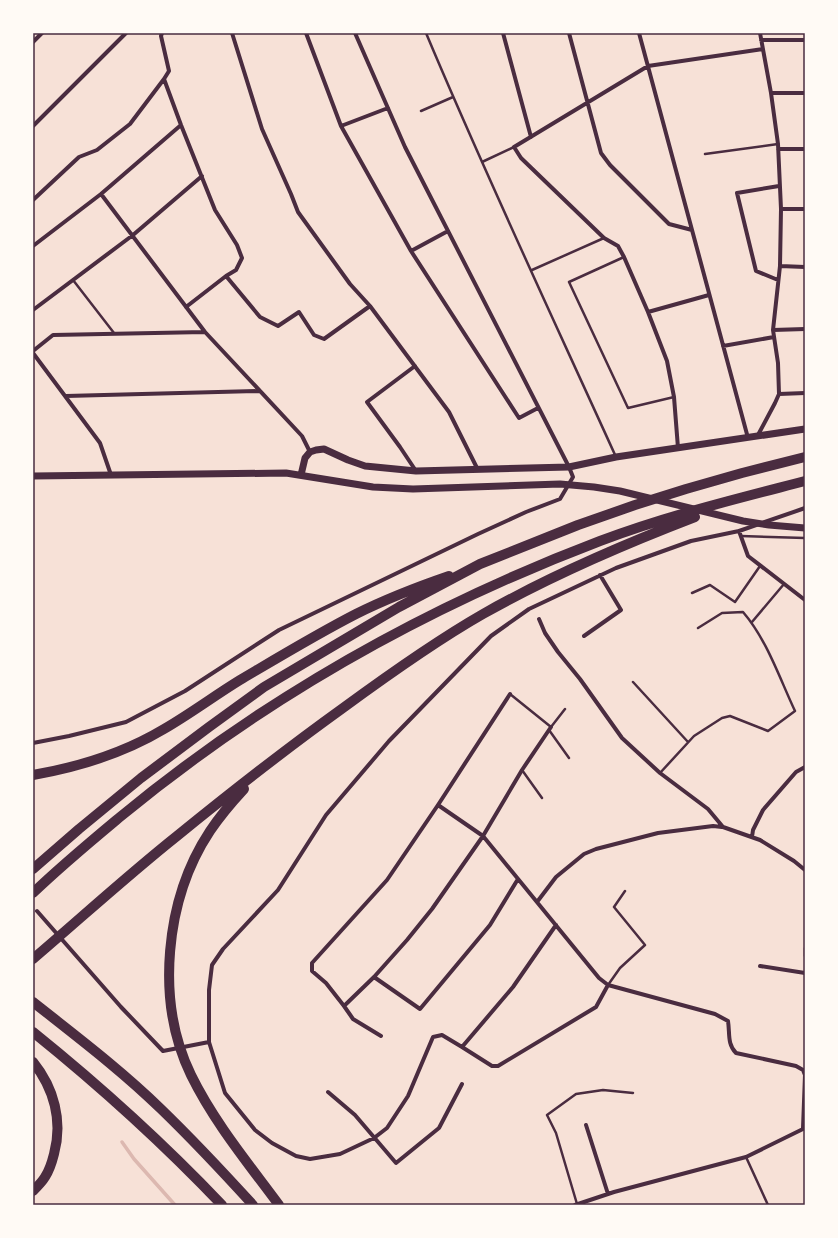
<svg xmlns="http://www.w3.org/2000/svg" width="838" height="1238" font-family="'Noto Sans',sans-serif">
  <style>
    .lines { fill: none; stroke-linecap: round; stroke-linejoin: round }
    .stream { stroke: #dcb8b0; stroke-width: 3.5 }
    .service { stroke: #4a2c40; stroke-width: 2.5 }
    .minor { stroke: #4a2c40; stroke-width: 4 }
    .tertiary { stroke: #4a2c40; stroke-width: 7 }
    .motorway { stroke: #4a2c40; stroke-width: 10 }
    .neatline { fill: none; stroke: #4a2c40; stroke-width: 1.5 }
  </style>
  <rect width="100%" height="100%" fill="#f7e1d7"/>
  <g class="lines">
    <path class="stream" d="M 122,1142 L 134,1159 L 175,1205"/>
    <path class="service" d="M 426,33 C 486,176 552,316 616,457
      M 421,111 L 453,97
      M 705,154 L 778,144
      M 482,162 L 514,147
      M 624,257 L 569,282 L 628,408 L 674,397
      M 532,270 L 604,238
      M 73,280 L 114,333
      M 741,536 L 805,538
      M 692,593 L 710,585 L 735,602 L 760,566
      M 752,622 L 784,584
      M 633,682 L 688,742
      M 510,694 L 551,727 L 565,709
      M 549,730 L 569,758
      M 522,770 L 542,798
      M 660,773 L 694,736 L 722,718 L 730,716 L 768,731 L 795,711 C 779,677 767,640 743,612 L 722,613 L 698,628
      M 805,948 L 805,956
      M 608,985 L 620,968 L 645,945 L 614,907 L 625,891
      M 746,1157 L 768,1205
      M 577,1204 L 556,1133 L 547,1115 L 576,1094 L 603,1090 L 633,1093"/>
    <path class="minor" d="M 232,33 L 262,129 L 291,194 L 298,212 L 350,284 L 370,306 L 449,412 L 478,470
      M 306,33 L 341,126 L 388,108
      M 503,33 L 531,137
      M 569,33 L 601,153 L 610,165 L 669,224 L 692,230
      M 639,33 L 748,438
      M 761,40 L 805,40
      M 33,42 L 42,33
      M 164,79 L 181,125 L 215,210 L 237,245 L 242,258 L 236,270 L 226,276 L 186,307
      M 771,93 L 805,93
      M 33,126 L 126,33
      M 341,126 L 411,251 L 448,231
      M 778,149 L 805,149
      M 101,194 L 205,332 L 302,436 L 310,452
      M 33,200 L 79,157 L 97,150 L 130,124 L 164,79 L 169,71 L 161,36 L 162,33
      M 781,209 L 805,209
      M 33,246 L 101,194 L 181,125
      M 411,251 L 519,418 L 538,408
      M 780,266 L 805,267
      M 226,276 L 260,317 L 278,326 L 299,312 L 314,335 L 324,339 L 370,306
      M 778,280 L 756,271 L 737,193 L 779,186
      M 33,310 L 133,235 L 202,176
      M 648,312 L 709,295
      M 773,330 L 805,329
      M 723,346 L 774,337
      M 33,351 L 53,335 L 205,332
      M 33,353 L 100,443 L 111,475
      M 415,366 L 367,402 L 400,447 L 416,471
      M 779,394 L 805,393
      M 66,396 L 260,391
      M 758,435 L 775,403 L 779,394 L 778,363 L 773,330 L 780,266 L 781,209 L 778,144 L 771,93 L 760,33
      M 678,448 L 674,397 L 667,361 L 648,312 L 624,257 L 618,246 L 604,238 L 521,158 L 514,147 L 648,66 L 763,49
      M 739,531 L 748,556 L 805,600
      M 539,619 L 545,633 L 558,652 L 580,679 L 622,738 L 660,773 L 708,809 L 723,827 L 760,840 L 794,861 L 805,870
      M 584,636 L 621,610 L 600,575
      M 510,694 L 438,805 L 387,880 L 312,963 L 312,971 L 326,983 L 344,1006 L 374,977 L 407,940 L 432,909 L 483,836 L 522,770 L 551,727
      M 33,743 L 69,736 L 126,722 L 185,691 L 279,630 L 478,534 L 526,512 L 560,499 L 573,477 L 569,467 L 405,147 L 355,33
      M 438,805 L 483,836 L 599,978 L 608,985 L 715,1014 L 728,1021 C 730,1033 727,1044 736,1053 L 796,1066 L 803,1070 L 805,1075 L 803,1128
      M 752,837 L 753,830 L 763,810 L 796,772 L 805,767
      M 537,902 L 556,877 L 584,854 L 596,849 L 658,833 L 713,826 L 722,827
      M 37,911 L 121,1007 L 163,1051 L 209,1042
      M 556,925 L 513,987 L 462,1047 L 442,1035 L 433,1037 L 408,1096 L 387,1128 L 374,1138 L 340,1154 L 310,1159 L 296,1156 L 272,1143 L 255,1130 L 225,1093 L 209,1042 L 209,990 L 212,965 L 223,949 L 278,890 L 326,815 L 389,741 L 491,636 L 529,609 L 616,568 L 691,541 L 739,531 L 805,508
      M 760,966 L 805,973
      M 374,977 L 420,1009 L 490,925 L 518,879
      M 344,1006 L 353,1019 L 381,1036
      M 462,1047 L 492,1066 L 498,1066 L 596,1007 L 608,985
      M 328,1092 L 355,1115 L 396,1163 L 439,1128 L 462,1084
      M 586,1125 L 608,1194
      M 575,1205 L 614,1192 L 746,1157 L 805,1128"/>
    <path class="tertiary" d="M 301,475 L 305,458 L 310,452 L 316,450 L 324,449 L 348,460 L 365,466 L 416,471 L 569,467 L 616,457 L 805,429
      M 33,476 L 286,473 L 373,487 L 413,489 L 560,484 L 594,487 L 620,491 L 743,521 L 769,525 L 805,528"/>
    <path class="motorway" d="M 33,775 C 79,767 124,753 164,729 C 190,714 214,696 240,680 C 279,657 317,634 356,614 C 386,599 417,587 449,576
      M 244,789 C 232,802 220,816 210,831 C 165,899 155,1001 191,1075 C 214,1122 248,1163 279,1205
      M 33,869 L 79,829 L 141,778 L 209,727 L 264,687 L 399,607 L 480,564 L 578,525 L 635,505 L 686,489 L 742,473 L 805,457
      M 33,893 C 61,866 90,842 120,817 C 263,699 426,607 600,541 C 666,516 736,499 805,481
      M 33,959 C 81,918 128,875 177,836 C 231,792 286,749 343,708 C 388,675 434,642 483,614 C 550,576 622,545 695,517
      M 33,1002 C 76,1036 121,1070 161,1109 C 193,1140 223,1172 253,1205
      M 33,1032 C 100,1086 163,1143 222,1205
      M 33,1062 C 54,1088 63,1121 54,1154 C 52,1162 49,1171 45,1177 C 42,1182 37,1187 33,1191"/>
  </g>
  <rect width="838" height="1238" fill="none" stroke="#fffaf5" stroke-width="68"/>
  <rect x="34" y="34" width="770" height="1170" class="neatline"/>
</svg>
